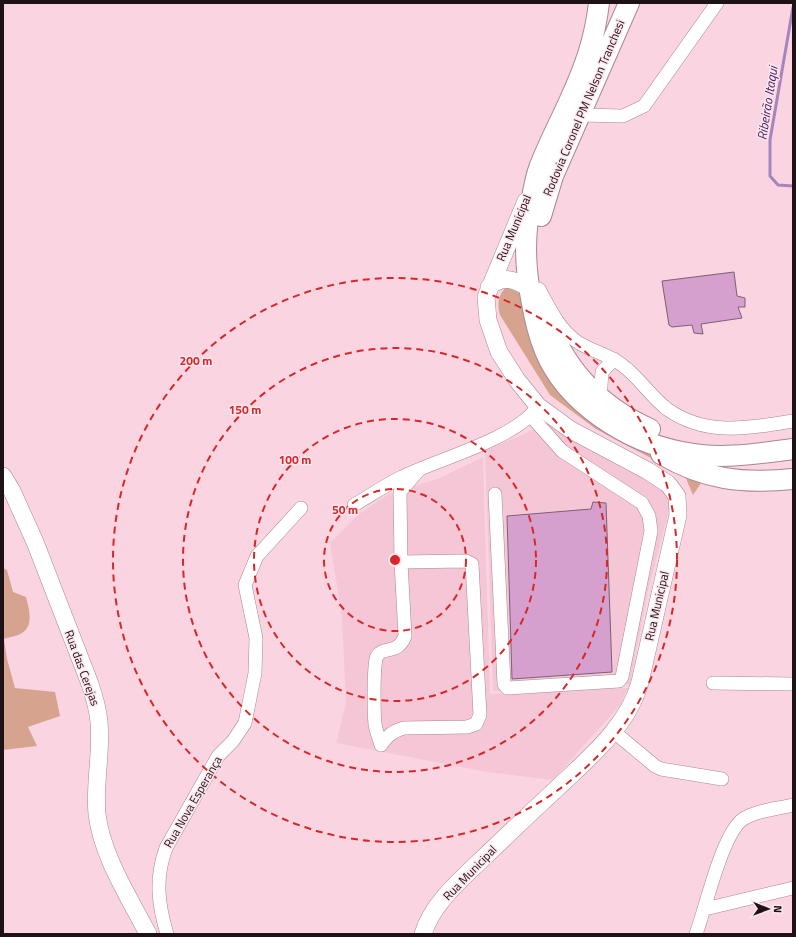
<svg xmlns="http://www.w3.org/2000/svg" width="796" height="937" font-family="'Titillium Web',sans-serif">
  <style>
    .built { fill: #f5c6d6 }
    .green { fill: #d5a38e }
    .lines { fill: none; stroke-linecap: round; stroke-linejoin: round }
    .stream { stroke: #a486bd; stroke-width: 3 }
    .building { fill: #d5a0cd; stroke: #7a6076 }
    .minor-casing { stroke: #aa8693; stroke-width: 14 }
    .major-casing { stroke: #aa8693; stroke-width: 18 }
    .highway-casing { stroke: #aa8693; stroke-width: 22 }
    .minor { stroke: #fff; stroke-width: 13 }
    .major { stroke: #fff; stroke-width: 17 }
    .highway { stroke: #fff; stroke-width: 20 }
    .ring { fill: none; stroke: #d62828; stroke-width: 2; stroke-dasharray: 7 5 }
    .labels { text-anchor: middle; stroke-width: 3; stroke-linejoin: round; paint-order: stroke }
    .street-label { font-size: 12px; fill: #1f1217; stroke: #fee6ee }
    .water-label { font-size: 13px; font-style: italic; fill: #451d60; stroke: #fee6ee }
    .centre { fill: #d62828; stroke: #fee6ee; stroke-width: 2 }
    .ring-label { font-size: 12px; text-anchor: middle; font-weight: bold; fill: #d62828; stroke: #fee6ee; stroke-width: 3; stroke-linejoin: round; paint-order: stroke }
  </style>
  <rect width="100%" height="100%" fill="#fbd4e1"/>
  <path class="built" d="M 547,424 L 654,484 L 667,493 L 670,506 L 648,591 L 630,684 L 493,691 L 485,451 Z
    M 483,457 L 490,694 L 628,688 L 620,705 L 553,780 L 488,772 L 336,743 L 346,704 L 342,616 L 330,543 L 359,514 L 389,494 L 440,478 Z"/>
  <path class="green" d="M 506,287 L 515,290 L 519,293 L 535,344 L 703,480 L 693,495 L 685,476 L 596,429 L 550,395 L 500,315 C 497,304 498,296 506,287 Z
    M 3,568 L 7,570 L 13,592 L 26,597 C 29,609 34,625 22,633 C 18,636 9,637 4,639 L 7,659 L 15,688 L 55,692 L 60,716 L 28,727 L 37,746 L 3,750 Z"/>
  <g class="lines">
    <path class="stream" d="M 793,7 L 770,140 L 770,176 L 778,185 L 793,186"/>
  </g>
  <path class="building" d="M 734,272 L 737,296 L 745,298 L 745,307 L 738,307 L 742,318 L 701,324 L 703,334 L 694,333 L 692,325 L 672,327 L 669,325 L 662,281 Z
    M 593,502 L 606,503 L 612,672 L 512,679 L 507,516 L 591,509 Z"/>
  <g class="lines">
    <defs>
      <path id="minor" d="M 580,115 L 623,116 L 644,106 L 717,3
        M 539,289 C 549,307 559,329 576,341 C 590,351 608,354 622,365 C 639,377 650,396 667,409 C 706,437 750,428 793,421
        M 600,399 L 602,372 L 614,359
        M 495,494 L 504,684 L 507,688 L 619,681 L 622,677 L 651,531 L 649,516 L 642,503 L 562,451 L 531,416
        M 354,505 C 370,496 385,485 402,477 C 438,459 512,440 536,409
        M 713,683 L 793,684
        M 613,731 L 655,766 L 661,769 L 722,779
        M 381,745 C 388,735 393,731 404,728 L 467,727 L 476,724 L 480,715 L 472,564 L 466,561 L 401,562 L 400,492 L 419,470
        M 381,745 C 379,738 376,731 375,724 C 374,714 373,664 377,656 C 383,646 398,655 405,636 L 401,562
        M 705,909 L 793,888
        M 167,934 C 158,904 155,878 166,848 L 218,756 L 233,741 L 245,723 L 255,673 L 256,638 L 245,585 L 257,556 L 301,508
        M 696,934 C 706,907 722,834 743,819 C 757,810 777,809 793,805"/>
      <path id="major" d="M 489,287 C 503,275 514,279 529,288
        M 3,476 L 12,491 L 35,542 L 90,684 C 94,696 98,709 99,722 C 102,753 94,783 97,814 C 102,856 129,897 148,934
        M 423,934 C 432,905 457,883 478,863 C 502,840 526,817 551,794 C 584,762 628,728 640,682 L 678,515 L 677,496 L 668,484 L 648,471 L 571,430 L 538,406 L 517,380 L 499,352 L 488,320 L 486,297 L 526,201"/>
      <path id="highway" d="M 599,3 C 597,19 594,35 589,51 C 577,92 554,129 539,168 C 535,179 533,192 531,203 C 524,234 525,267 531,298 C 534,316 538,334 545,351 C 567,404 628,442 682,452 C 719,460 756,454 793,449
        M 541,216 L 553,176 L 629,3
        M 546,312 C 560,366 600,407 650,429
        M 661,454 C 706,480 742,484 793,479"/>
    </defs>
    <use href="#minor" class="minor-casing"/>
    <use href="#major" class="major-casing"/>
    <use href="#highway" class="highway-casing"/>
    <use href="#minor" class="minor"/>
    <use href="#major" class="major"/>
    <use href="#highway" class="highway"/>
  </g>
  <g class="ring">
    <circle cx="395" cy="560" r="71"/>
    <circle cx="395" cy="560" r="141"/>
    <circle cx="395" cy="560" r="212"/>
    <circle cx="395" cy="560" r="282"/>
  </g>
  <g class="labels">
    <g class="street-label">
      <text transform="translate(584 108) rotate(-67)" y="4">Rodovia Coronel PM Nelson Tranchesi</text>
      <text transform="translate(514 228) rotate(-67)" y="4">Rua Municipal</text>
      <text transform="translate(657 606) rotate(-77)" y="4">Rua Municipal</text>
      <text transform="translate(82 668) rotate(70)" y="4">Rua das Cerejas</text>
      <text transform="translate(193 802) rotate(-60)" y="4">Rua Nova Esperança</text>
      <text transform="translate(470 873) rotate(-46)" y="4">Rua Municipal</text>
    </g>
    <g class="water-label">
      <text transform="translate(767 103) rotate(-81)" y="5">Ribeirão Itaqui</text>
    </g>
  </g>
  <circle cx="395" cy="560" r="6" class="centre"/>
  <g class="ring-label">
    <text x="196" y="365">200 m</text>
    <text x="245" y="414">150 m</text>
    <text x="295" y="464">100 m</text>
    <text x="345" y="514">50 m</text>
  </g>
  <rect width="796" height="937" fill="none" stroke="#1f1217" stroke-width="8"/>
  <g transform="translate(768 909) rotate(91)" stroke="#fee6ee" stroke-width="3" paint-order="stroke">
  <path d="M0-3L7 15L0 10L-7 15Z" fill="#1f1217"/>
  <text y="-6" font-size="11" font-weight="bold" text-anchor="middle" fill="#1f1217">N</text>
  </g>
</svg>
